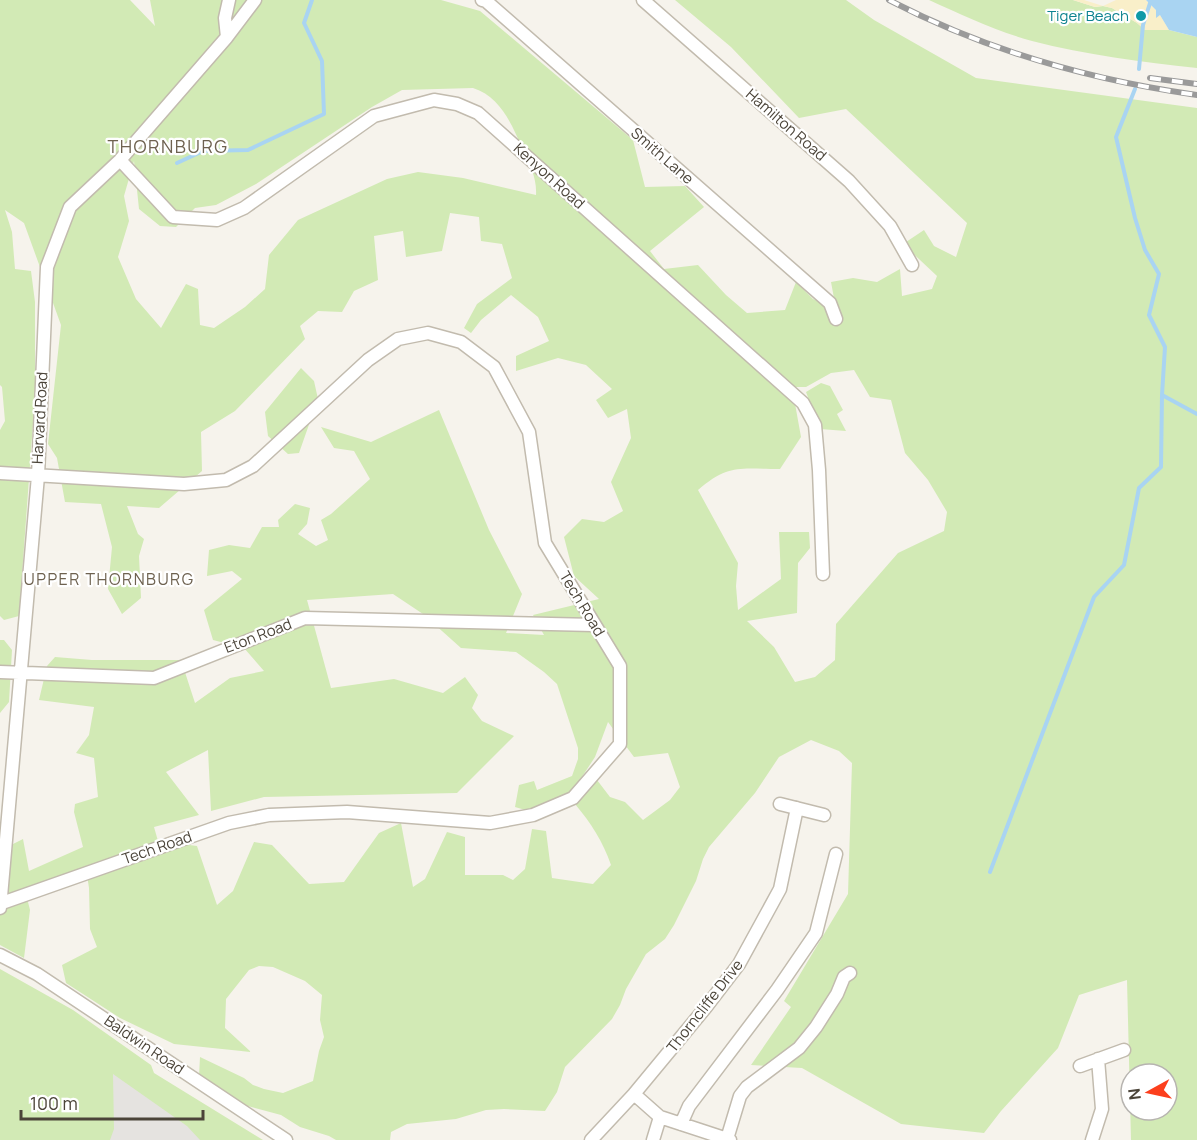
<svg xmlns="http://www.w3.org/2000/svg" width="1197" height="1140" font-family="Manrope,sans-serif">
  <style>
    .green { fill: #d2eab5; fill-rule: evenodd }
    .sand { fill: #f9efc9 }
    .parking { fill: #e5e3e0 }
    .water { fill: #a9d4f2 }
    .lines { fill: none; stroke-linecap: round; stroke-linejoin: round }
    .stream { stroke: #a9d4f2; stroke-width: 4 }
    .minor-casing { stroke: #c2bbae; stroke-width: 15 }
    .minor { stroke: #fff; stroke-width: 12 }
    .rail-casing { stroke: #9a9a9a; stroke-width: 6 }
    .rail { stroke: #fff; stroke-width: 4; stroke-dasharray: 11; stroke-linecap: butt }
    .culture-dot { fill: #0f9aa8; stroke: #fff; stroke-width: 2 }
    .labels { text-anchor: middle; stroke-width: 4.5; stroke-linejoin: round; paint-order: stroke }
    .culture-label { font-size: 15px; fill: #0d838f; stroke: #fff; text-anchor: end }
    .street-label { font-size: 15px; fill: #4b4439; stroke: #fff }
    .neighbourhood-label { font-size: 16px; letter-spacing: 1.5px; fill: #6e6250; stroke: #fff }
    .quarter-label { font-size: 18px; letter-spacing: 1.5px; fill: #6e6250; stroke: #fff }
  </style>
  <rect width="100%" height="100%" fill="#f6f3ec"/>
  <path class="green" d="M 0,0 L 130,0 L 155,26 L 150,0 L 441,0 L 480,11 L 633,140 L 645,187 L 685,186 L 704,207 L 650,251 L 664,269 L 698,265 L 726,295 L 747,313 L 785,310 L 796,282 L 813,299 L 836,309 L 831,282 L 853,278 L 877,282 L 900,269 L 902,296 L 932,289 L 937,276 L 903,244 L 924,230 L 934,246 L 956,257 L 967,223 L 846,109 L 799,118 L 731,47 L 675,0 L 846,0 L 874,20 L 976,78 L 1197,108 L 1197,1140 L 1131,1140 L 1127,980 L 1079,995 L 1058,1048 L 1001,1111 L 984,1133 L 901,1124 L 802,1068 L 751,1065 L 791,1007 L 784,1001 L 848,894 L 852,763 L 839,751 L 811,740 L 779,757 L 755,793 L 709,847 L 703,859 L 696,881 L 674,925 L 665,939 L 646,954 L 626,989 L 620,1005 L 612,1019 L 565,1067 L 557,1092 L 545,1111 L 504,1109 L 486,1110 L 456,1119 L 407,1124 L 391,1132 L 390,1140 L 336,1140 L 329,1136 L 300,1127 L 281,1115 L 244,1105 L 199,1076 L 200,1057 L 244,1078 L 253,1085 L 264,1089 L 283,1093 L 313,1081 L 319,1051 L 324,1037 L 320,1020 L 322,995 L 305,981 L 273,967 L 259,966 L 249,970 L 226,999 L 225,1028 L 251,1052 L 174,1044 L 120,1018 L 66,983 L 62,965 L 97,947 L 90,929 L 89,888 L 86,868 L 25,890 L 30,910 L 24,958 L 0,945 L 0,896 L 5,898 L 13,844 L 23,839 L 29,871 L 83,847 L 74,812 L 75,804 L 98,797 L 94,758 L 76,753 L 89,735 L 94,707 L 39,700 L 47,666 L 55,657 L 92,660 L 181,660 L 195,703 L 230,678 L 264,671 L 244,648 L 213,640 L 204,610 L 242,579 L 232,571 L 207,576 L 209,550 L 229,545 L 250,548 L 262,527 L 279,527 L 278,520 L 295,504 L 310,508 L 307,524 L 298,534 L 316,546 L 328,540 L 321,520 L 331,514 L 370,479 L 354,451 L 334,448 L 321,427 L 371,442 L 439,410 L 489,530 L 522,594 L 506,633 L 544,635 L 533,615 L 599,599 L 574,576 L 564,537 L 582,519 L 604,522 L 623,511 L 611,482 L 631,438 L 627,409 L 608,418 L 596,400 L 612,389 L 586,365 L 558,358 L 516,371 L 516,356 L 549,341 L 538,317 L 511,295 L 481,320 L 471,333 L 464,328 L 477,304 L 512,278 L 502,244 L 481,241 L 479,217 L 450,213 L 442,251 L 406,257 L 403,231 L 374,236 L 378,280 L 354,291 L 342,312 L 318,311 L 300,326 L 305,339 L 235,411 L 201,432 L 202,471 L 159,508 L 127,506 L 138,534 L 144,539 L 139,556 L 141,598 L 122,614 L 108,589 L 112,547 L 101,504 L 65,502 L 57,458 L 48,444 L 61,325 L 24,223 L 5,210 L 12,232 L 15,269 L 31,271 L 35,302 L 35,396 L 19,616 L 4,620 L 0,616 L 0,430 L 5,421 L 2,387 L 0,385 ZM 473,88 C 501,97 512,125 523,150 C 530,165 537,178 536,195 L 463,178 L 418,172 L 387,179 L 298,220 L 269,255 L 265,289 L 245,307 L 214,328 L 200,325 L 198,289 L 186,284 L 161,328 L 136,299 L 118,257 L 129,221 L 124,196 L 134,161 L 139,209 L 160,226 L 176,227 L 195,208 L 216,205 L 256,184 L 372,107 L 402,90 ZM 854,370 L 870,397 L 891,400 L 905,453 L 928,480 L 947,512 L 944,531 L 898,553 L 836,624 L 835,660 L 815,677 L 795,682 L 774,647 L 747,621 L 797,613 L 798,563 L 810,548 L 809,532 L 779,532 L 781,579 L 738,610 L 736,586 L 738,563 L 698,490 C 729,463 741,469 780,469 L 801,437 L 792,387 L 806,387 L 831,373 ZM 393,594 L 423,614 L 461,648 L 516,652 L 544,672 L 557,684 L 578,748 L 578,759 L 572,776 L 537,790 L 534,781 L 519,785 L 515,807 L 532,812 L 572,792 L 595,757 L 608,722 L 634,757 L 668,753 L 680,787 L 670,800 L 643,820 L 625,802 L 610,797 L 597,780 L 575,804 C 591,823 603,842 611,865 L 593,884 L 552,878 L 546,831 L 532,829 L 525,869 L 513,880 L 503,875 L 465,875 L 465,837 L 447,832 L 425,879 L 413,887 L 401,823 L 379,833 L 344,882 L 309,884 L 272,845 L 254,842 L 233,891 L 217,905 L 197,846 L 158,841 L 154,827 L 199,815 L 166,772 L 208,750 L 211,811 L 264,797 L 457,793 L 514,736 L 482,721 L 472,708 L 478,695 L 465,677 L 443,693 L 394,679 L 331,688 L 307,600 ZM 1131,1074 L 1167,1074 L 1167,1110 L 1131,1110 Z
    M 929,0 L 1073,0 L 1095,7 L 1103,6 L 1112,8 L 1137,23 L 1145,30 L 1169,30 L 1197,37 L 1197,68 C 1142,62 1086,55 1032,41 C 996,31 962,15 929,0 Z
    M 301,368 L 314,381 L 318,399 L 299,453 L 288,454 L 268,436 L 265,412 Z
    M 821,383 L 830,386 L 843,410 L 837,414 L 846,431 L 820,429 L 806,392 Z
    M 0,640 L 4,640 L 12,650 L 9,702 L 0,713 Z
    M 0,969 L 73,1010 L 151,1065 L 154,1073 L 263,1140 L 0,1140 Z"/>
  <path class="sand" d="M 1073,0 L 1084,0 L 1103,6 L 1116,0 L 1146,0 L 1156,10 L 1156,17 L 1160,15 L 1169,30 L 1145,30 L 1137,23 L 1112,8 L 1103,6 L 1095,7 Z"/>
  <path class="parking" d="M 113,1074 L 187,1126 L 200,1140 L 110,1140 L 114,1129 Z"/>
  <path class="water" d="M 1146,0 L 1197,0 L 1197,37 L 1169,30 L 1160,15 L 1156,18 L 1156,10 Z"/>
  <g class="lines">
    <path class="stream" d="M 1139,69 L 1143,25 L 1151,0
      M 1135,89 L 1116,137 L 1135,218 L 1145,250 L 1159,274 L 1149,315 L 1165,347 L 1162,395 L 1197,414
      M 177,163 L 203,151 L 248,150 L 324,114 L 322,61 L 304,23 L 312,0
      M 990,872 L 1094,597 L 1124,565 L 1139,488 L 1161,467 L 1162,395"/>
    <defs>
      <path id="minor" d="M 482,0 L 486,1 L 830,303 L 836,319
        M 643,0 L 849,181 L 890,226 L 912,265
        M 227,37 L 225,18 L 229,0
        M 120,160 L 173,217 L 217,220 L 244,208 L 374,116 L 434,100 L 457,104 L 478,113 L 803,403 L 815,425 L 819,470 L 823,574
        M 0,473 L 184,484 L 226,480 L 253,466 L 368,360 L 398,339 L 428,333 L 461,342 L 494,367 L 529,432 L 545,543 L 620,666 L 620,744 L 573,798 L 533,815 L 490,823 L 347,812 L 269,815 L 229,823 L 2,903
        M 0,672 L 154,678 L 305,618 L 594,625
        M 780,804 L 824,815
        M 0,908 L 38,476 L 47,267 L 70,207 L 120,160 L 227,37 L 255,0
        M 0,955 L 37,974 L 286,1140
        M 1080,1066 L 1124,1050
        M 634,1094 L 706,1007 L 739,964 L 780,889 L 797,808
        M 681,1124 L 689,1106 L 777,990 L 816,933 L 836,854
        M 727,1139 L 740,1096 L 747,1087 L 799,1048 L 816,1027 L 837,994 L 844,977 L 850,973
        M 591,1140 L 634,1094 L 660,1117 L 730,1140
        M 653,1140 L 660,1117
        M 1092,1140 L 1102,1109 L 1098,1059"/>
    </defs>
    <use href="#minor" class="minor-casing"/>
    <use href="#minor" class="minor"/>
    <defs>
      <path id="rail" d="M 889,0 C 985,50 1090,80 1197,95
        M 1150,78 L 1197,84"/>
    </defs>
    <use href="#rail" class="rail-casing"/>
    <use href="#rail" class="rail"/>
  </g>
  <circle class="culture-dot" cx="1141" cy="16" r="6"/>
  <g class="labels">
    <g class="culture-label">
      <text x="1129" y="21">Tiger Beach</text>
    </g>
    <g class="street-label">
      <text transform="translate(786 125) rotate(41)" y="5">Hamilton Road</text>
      <text transform="translate(662 156) rotate(41)" y="5">Smith Lane</text>
      <text transform="translate(549 176) rotate(42)" y="5">Kenyon Road</text>
      <text transform="translate(40 418) rotate(-87)" y="5">Harvard Road</text>
      <text transform="translate(582 604) rotate(59)" y="5">Tech Road</text>
      <text transform="translate(258 636) rotate(-21)" y="5">Eton Road</text>
      <text transform="translate(157 848) rotate(-19)" y="5">Tech Road</text>
      <text transform="translate(705 1006) rotate(-52)" y="5">Thorncliffe Drive</text>
      <text transform="translate(144 1045) rotate(34)" y="5">Baldwin Road</text>
    </g>
    <g class="neighbourhood-label">
      <text x="109" y="585">UPPER THORNBURG</text>
    </g>
    <g class="quarter-label">
      <text x="168" y="153">THORNBURG</text>
    </g>
  </g>
  <g transform="translate(1149 1092) rotate(262)"><circle r="28" fill="#ffffff" stroke="#b7b4b0" stroke-width="1.5"/>
  <path d="M0-4.5L10 22L0 15L-10 22Z" fill="#fc3f1d"/>
  <text y="-9" font-size="16" font-weight="bold" text-anchor="middle" fill="#4b4439">N</text>
  </g>
  <path d="M21 1110v9h182v-9" fill="none" stroke="#4b4439" stroke-width="3"/>
  <text x="30" y="1110" font-size="18" fill="#4b4439" stroke="#ffffff" stroke-width="4.5" paint-order="stroke">100 m</text>
</svg>
